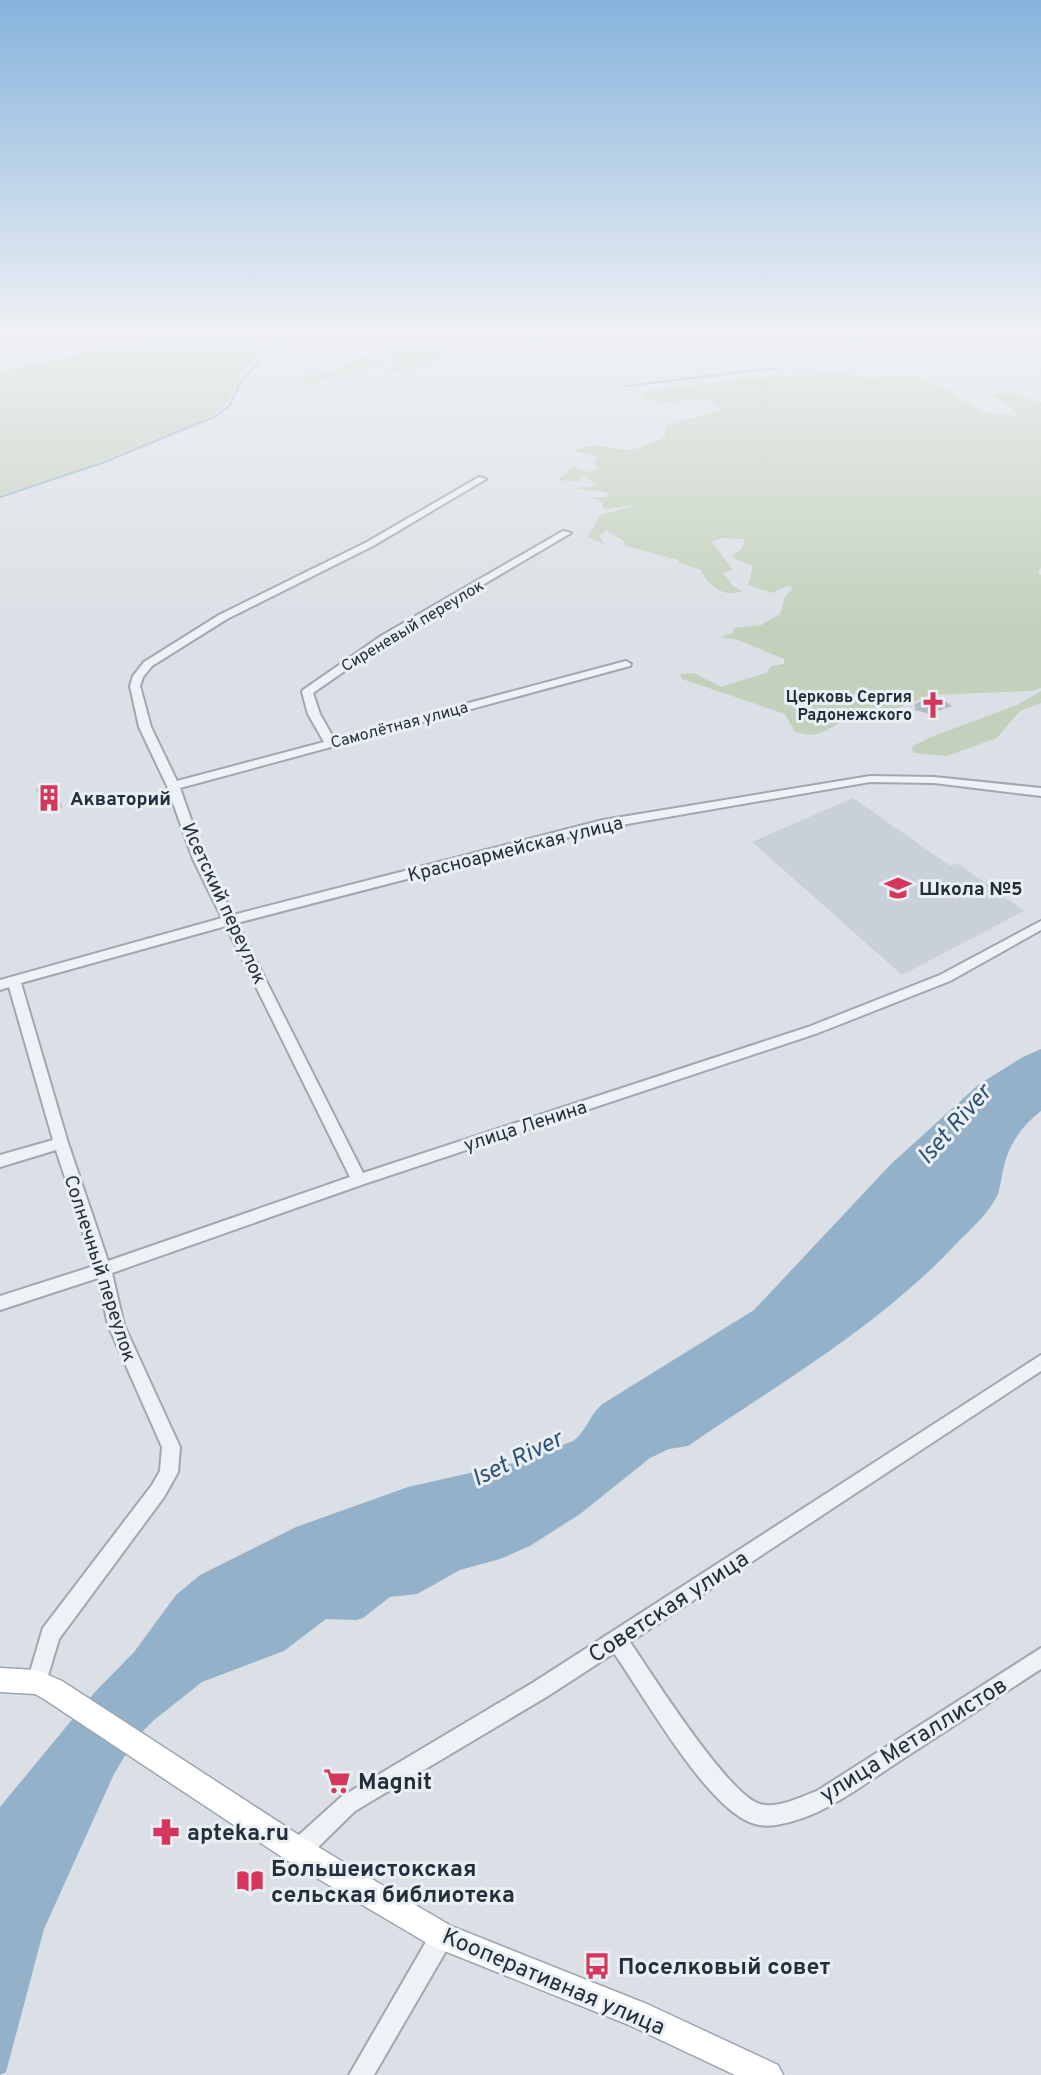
<svg xmlns="http://www.w3.org/2000/svg" width="1041" height="2075" font-family="Overpass,sans-serif">
  <style>
    .built { fill: #c9d0d9 }
    .green { fill: #c3d1bc }
    .water { fill: #93b2c9 }
    .lines { fill: none; stroke-linecap: round; stroke-linejoin: round }
    .stream { stroke: #93b2c9; stroke-width: 2 }
    .building { fill: #b2bac3 }
    .minor-casing { stroke: #a0a7b0; stroke-width: 4 }
    .major-casing { stroke: #9aa6b3; stroke-width: 3 }
    .minor { fill: #eef1f5; fill-rule: evenodd }
    .major { fill: #fff; fill-rule: evenodd }
    .labels { text-anchor: middle; stroke-width: 6; stroke-linejoin: round; paint-order: stroke }
    .far-street-label { font-size: 16px; fill: #242f3d; stroke: #eaeff4 }
    .far-poi-label { font-size: 16px; font-weight: bold; fill: #242f3d; stroke: #eaeff4; text-anchor: end }
    .poi-label { font-size: 19px; font-weight: bold; fill: #242f3d; stroke: #eaeff4; text-anchor: start }
    .street-label { font-size: 19px; fill: #242f3d; stroke: #eaeff4 }
    .near-street-label { font-size: 23px; fill: #242f3d; stroke: #eaeff4 }
    .near-poi-label { font-size: 23px; font-weight: bold; fill: #242f3d; stroke: #eaeff4; text-anchor: start }
    .near-water-label { font-size: 24px; font-style: italic; fill: #2d5273; stroke: #eaeff4 }
  </style>
  <rect width="100%" height="100%" fill="#dbe0e6"/>
  <path class="built" d="M 853,798 L 949,865 L 959,864 L 1024,911 L 902,975 L 752,842 Z"/>
  <path class="green" d="M 174,334 L 248,334 L 262,348 L 245,369 L 224,407 L 198,423 L 69,474 L 0,495 L 0,372 Z
    M 471,334 L 590,334 L 539,338 L 536,341 L 529,341 L 516,335 L 515,341 L 485,342 L 486,340 L 476,341 Z
    M 430,345 L 438,349 L 431,352 L 438,353 L 444,359 L 392,374 L 385,373 L 396,358 L 390,355 L 391,352 L 401,349 L 408,353 Z
    M 370,357 L 366,361 L 384,363 L 384,365 L 366,369 L 363,374 C 346,374 327,371 316,386 L 307,385 L 309,382 L 296,379 C 310,375 332,373 344,367 L 345,364 L 358,358 Z
    M 840,373 L 867,378 L 914,376 L 949,390 L 981,412 L 1019,416 L 994,395 L 1009,393 L 1041,402 L 1041,567 L 1038,574 L 1041,575 L 1041,688 L 1031,691 L 931,695 L 867,720 L 846,720 L 821,733 L 810,735 L 795,732 L 785,714 L 682,679 L 680,674 L 694,673 L 721,687 L 766,673 L 771,666 L 784,664 L 784,659 L 738,640 L 720,637 L 733,633 L 734,628 L 761,625 L 780,614 L 785,597 L 793,588 L 787,586 L 772,593 L 748,585 L 753,566 L 731,557 L 742,548 L 745,539 L 723,538 L 712,542 L 733,570 L 723,573 L 733,586 L 742,591 C 725,599 707,585 701,570 L 680,563 L 678,560 L 626,546 L 624,541 L 606,530 L 599,536 L 604,544 L 588,537 L 600,515 L 638,505 L 605,509 L 602,507 L 603,503 L 591,497 L 609,497 L 606,492 L 574,489 L 598,485 L 585,476 L 579,477 L 579,482 L 558,480 L 573,467 L 587,472 L 598,469 L 594,459 L 602,458 L 574,451 C 594,441 608,449 628,450 C 639,450 654,441 665,437 L 665,426 L 722,410 C 711,397 698,399 681,399 L 678,403 L 647,400 L 643,392 L 741,379 Z
    M 1041,691 L 1041,703 L 1020,711 L 997,738 L 947,756 L 914,753 L 911,747 L 931,737 L 1019,704 Z"/>
  <path class="water" d="M 1041,1049 L 1041,1111 C 1024,1124 1011,1141 1005,1162 C 1002,1172 1001,1184 998,1194 C 990,1212 971,1229 957,1243 C 881,1325 780,1383 688,1446 L 669,1449 L 650,1458 L 580,1514 L 530,1546 L 500,1559 L 460,1570 L 417,1594 L 390,1597 L 363,1618 L 356,1620 L 326,1619 L 284,1651 L 202,1682 L 153,1721 L 135,1739 L 114,1774 L 44,1929 L 6,2072 L 0,2075 L 0,1807 L 94,1693 L 134,1652 L 176,1595 L 200,1575 L 296,1527 L 408,1487 L 514,1463 L 573,1441 C 588,1430 589,1414 604,1403 L 754,1310 L 891,1164 L 978,1085 L 1023,1057 Z"/>
  <g class="lines">
    <path class="stream" d="M 845,334 L 850,344
      M 279,340 L 285,334
      M 626,386 L 776,368
      M 0,497 L 102,463 L 216,416 L 230,405 L 241,381 L 276,343"/>
  </g>
  <path class="building" d="M 936,695 L 952,706 L 930,714 L 915,710 L 915,704 Z
    M 54,785 L 62,807 L 44,811 L 36,789 Z"/>
  <g class="lines">
    <defs>
      <path id="minor" d="M 479,477 L 486,479 L 373,546 L 227,619 L 152,666 L 143,677 L 140,686 L 151,727 L 177,781 L 324,742 L 308,714 L 302,692 L 303,690 L 381,636 L 563,531 L 571,533 L 389,640 L 313,693 L 320,714 L 334,739 L 622,662 L 626,661 L 631,664 L 630,666 L 180,788 L 205,859 L 233,915 L 603,820 L 870,776 L 934,777 L 1041,788 L 1041,796 L 934,783 L 870,782 L 604,828 L 237,923 L 363,1173 L 808,1027 L 940,975 L 1041,921 L 1041,930 L 950,981 L 818,1033 L 364,1184 L 112,1273 L 124,1325 L 180,1447 L 178,1472 L 164,1497 L 59,1639 L 44,1689 L 37,1692 L 30,1689 L 27,1682 L 43,1628 L 152,1485 L 160,1471 L 162,1447 L 108,1325 L 98,1278 L 0,1310 L 0,1296 L 94,1266 L 56,1150 L 0,1167 L 0,1155 L 53,1140 L 9,987 L 0,990 L 0,980 L 222,918 L 193,859 L 167,786 L 139,727 L 130,686 L 133,676 L 144,662 L 219,615 L 367,542 ZM 226,926 L 350,1177 L 108,1261 L 68,1143 L 21,983 Z
        M 1041,1355 L 1041,1371 L 630,1642 C 652,1674 728,1795 760,1804 C 778,1809 800,1797 817,1791 L 1041,1648 L 1041,1669 C 993,1700 946,1731 898,1762 C 861,1786 824,1816 781,1824 C 768,1827 756,1826 745,1820 C 700,1796 644,1696 614,1653 L 548,1696 L 355,1811 L 306,1859 L 298,1862 L 290,1859 L 287,1851 L 290,1843 L 341,1797 L 534,1682 Z
        M 442,1925 L 450,1928 L 453,1936 L 450,1944 L 374,2075 L 349,2075 L 434,1928 Z"/>
      <path id="major" d="M 0,1668 L 37,1670 L 62,1681 L 308,1841 L 451,1926 L 647,2004 L 778,2065 L 783,2075 L 735,2075 L 629,2025 L 432,1946 L 288,1861 L 44,1699 L 35,1694 L 0,1692 Z"/>
    </defs>
    <use href="#minor" class="minor-casing"/>
    <use href="#major" class="major-casing"/>
    <use href="#minor" class="minor"/>
    <use href="#major" class="major"/>
  </g>
  <linearGradient id="sky" x2="0" y2="1"><stop stop-color="#86b3dc"/><stop offset="0.53" stop-color="#eff1f4"/><stop offset="1" stop-color="#eff1f4" stop-opacity="0"/></linearGradient>
  <rect width="1041" height="625" fill="url(#sky)"/>
  <defs>
    <symbol id="church-bare" viewBox="-9 -9 18 18"><path d="M-1.2-6h2.4v3.5h3.3v2.4h-3.3V6h-2.4V-.1h-3.3v-2.4h3.3Z" fill="#d5375c" stroke="#eaeff4" stroke-width="2.5" paint-order="stroke"/></symbol>
    <symbol id="building-bare" viewBox="-9 -9 18 18"><path d="M-4-6H4V6H1V3H-1V6H-4ZM-2.5-4.3h1.7v1.8h-1.7ZM.8-4.3h1.7v1.8H.8ZM-2.5-1h1.7V.8h-1.7ZM.8-1h1.7V.8H.8Z" fill="#d5375c" stroke="#eaeff4" stroke-width="2.5" paint-order="stroke"/></symbol>
    <symbol id="school-bare" viewBox="-9 -9 18 18"><path d="M0-5L7-2L0 1L-7-2ZM-4 1L0 2.5L4 1V4Q0 6-4 4Z" fill="#d5375c" stroke="#eaeff4" stroke-width="2.5" paint-order="stroke"/></symbol>
    <symbol id="supermarket-bare" viewBox="-9 -9 18 18"><path d="M-6-5.5h2.5l.6 2H6L4.5 2H-2.5L-4.4-4H-6ZM-1.5 3.2a1.3 1.3 0 1 0 .1 0ZM3 3.2a1.3 1.3 0 1 0 .1 0Z" fill="#d5375c" stroke="#eaeff4" stroke-width="2.5" paint-order="stroke"/></symbol>
    <symbol id="pharmacy-bare" viewBox="-9 -9 18 18"><path d="M-2-6h4v4h4v4h-4v4h-4v-4h-4v-4h4Z" fill="#d5375c" stroke="#eaeff4" stroke-width="2.5" paint-order="stroke"/></symbol>
    <symbol id="library-bare" viewBox="-9 -9 18 18"><path d="M-6-4Q-3-5.5-.7-3.5V5Q-3 3-6 4ZM6-4Q3-5.5 .7-3.5V5Q3 3 6 4Z" fill="#d5375c" stroke="#eaeff4" stroke-width="2.5" paint-order="stroke"/></symbol>
    <symbol id="bus-bare" viewBox="-9 -9 18 18"><path d="M-5-6H5V4H4V6H2V4H-2V6H-4V4H-5ZM-3.5-4V0h7V-4ZM-3.5 1.2v1.5H-2V1.2ZM2 1.2v1.5H3.5V1.2Z" fill="#d5375c" stroke="#eaeff4" stroke-width="2.5" paint-order="stroke"/></symbol>
  </defs>
  <g fill-rule="evenodd">
    <use href="#church-bare" x="914" y="686" width="38" height="38"/>
    <use href="#building-bare" x="30" y="779" width="38" height="38"/>
    <use href="#school-bare" x="879" y="869" width="38" height="38"/>
    <use href="#supermarket-bare" x="318" y="1762" width="38" height="38"/>
    <use href="#pharmacy-bare" x="147" y="1813" width="38" height="38"/>
    <use href="#library-bare" x="231" y="1862" width="38" height="38"/>
    <use href="#bus-bare" x="578" y="1947" width="38" height="38"/>
  </g>
  <g class="labels">
    <g class="far-street-label">
      <text transform="translate(412 625) rotate(-31)" y="6">Сиреневый переулок</text>
      <text transform="translate(399 724) rotate(-15)" y="6">Самолётная улица</text>
    </g>
    <g class="far-poi-label">
      <text x="912" y="702">Церковь Сергия<tspan x="912" dy="18">Радонежского</tspan></text>
    </g>
    <g class="poi-label">
      <text x="70" y="805">Акваторий</text>
      <text x="919" y="895">Школа №5</text>
    </g>
    <g class="street-label">
      <text transform="translate(515 848) rotate(-14)" y="7">Красноармейская улица</text>
      <text transform="translate(225 903) rotate(65)" y="7">Исетский переулок</text>
      <text transform="translate(525 1125) rotate(-18)" y="7">улица Ленина</text>
      <text transform="translate(101 1268) rotate(72)" y="7">Солнечный переулок</text>
    </g>
    <g class="near-street-label">
      <text transform="translate(668 1606) rotate(-33)" y="8">Советская улица</text>
      <text transform="translate(913 1739) rotate(-32)" y="8">улица Металлистов</text>
      <text transform="translate(554 1981) rotate(23)" y="8">Кооперативная улица</text>
    </g>
    <g class="near-poi-label">
      <text x="358" y="1789">Magnit</text>
      <text x="187" y="1840">apteka.ru</text>
      <text x="271" y="1876">Большеистокская<tspan x="271" dy="26">сельская библиотека</tspan></text>
      <text x="618" y="1974">Поселковый совет</text>
    </g>
    <g class="near-water-label">
      <text transform="translate(954 1124) rotate(-48)" y="8">Iset River</text>
      <text transform="translate(517 1458) rotate(-26)" y="8">Iset River</text>
    </g>
  </g>
</svg>
